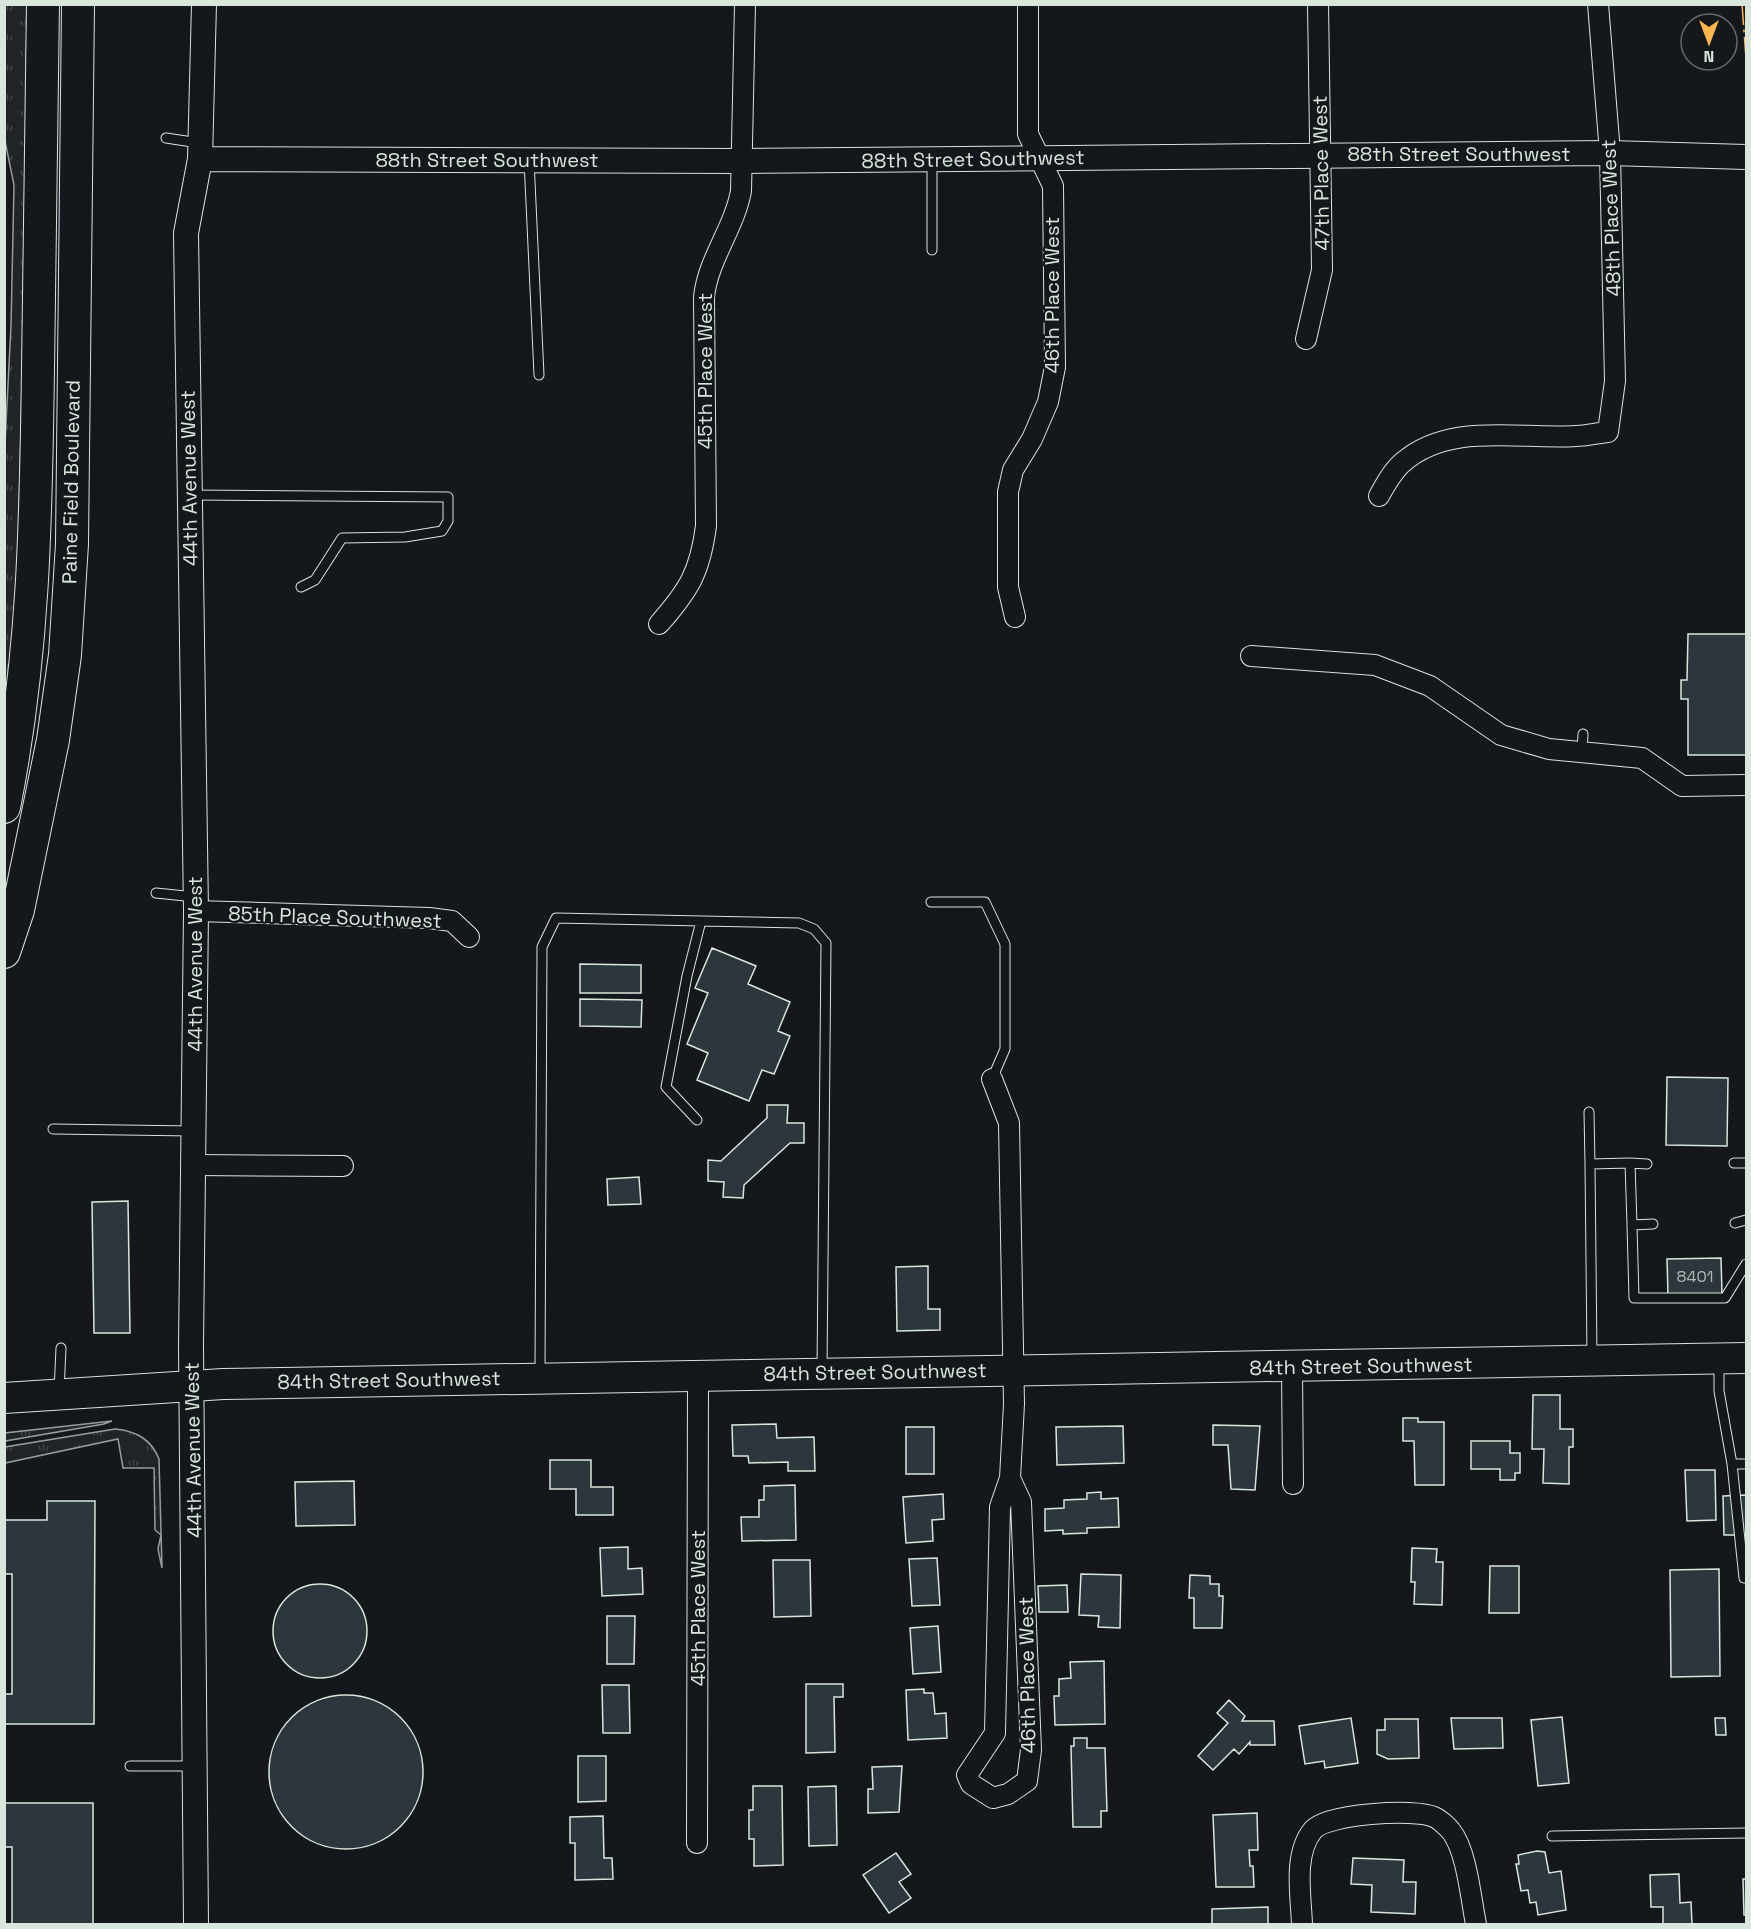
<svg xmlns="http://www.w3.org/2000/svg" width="1751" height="1929" font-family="'Space Grotesk',sans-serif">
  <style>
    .grass { fill: url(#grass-tufts); stroke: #939e99; stroke-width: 1.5 }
    .building { fill: #2c363c; stroke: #d8e6dc; stroke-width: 1.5 }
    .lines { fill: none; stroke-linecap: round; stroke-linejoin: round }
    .service-casing { stroke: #d8e6dc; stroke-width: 11 }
    .minor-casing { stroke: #d8e6dc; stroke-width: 22 }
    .tertiary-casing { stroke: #d8e6dc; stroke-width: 26 }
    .primary-casing { stroke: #d8e6dc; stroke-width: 32 }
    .trunk-casing { stroke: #d8e6dc; stroke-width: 34 }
    .service { stroke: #14181c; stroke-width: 9 }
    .minor { stroke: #14181c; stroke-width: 20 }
    .tertiary { stroke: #14181c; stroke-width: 24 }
    .primary { stroke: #14181c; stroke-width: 30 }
    .trunk { stroke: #14181c; stroke-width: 32 }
    .power { stroke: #ffb74d; stroke-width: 1.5; stroke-dasharray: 21 4.5 3 4.5; stroke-linecap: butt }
    .labels { text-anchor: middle; stroke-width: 4.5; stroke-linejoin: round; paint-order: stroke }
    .number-label { font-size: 16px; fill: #adbab4 }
    .street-label { font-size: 20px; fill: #d8e6dc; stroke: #14181c }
  </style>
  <defs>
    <pattern id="grass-tufts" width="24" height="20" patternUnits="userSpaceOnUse" patternTransform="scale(1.5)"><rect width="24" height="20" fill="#202428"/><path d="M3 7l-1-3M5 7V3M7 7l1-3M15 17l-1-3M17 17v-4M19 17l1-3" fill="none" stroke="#404447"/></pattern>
  </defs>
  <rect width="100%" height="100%" fill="#14181c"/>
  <path class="grass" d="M 27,4 L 25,260 L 17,599 L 5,722 L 4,463 L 11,326 L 14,185 L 5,141 L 4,5 Z
    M 112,1421 L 104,1424 L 5,1441 L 5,1433 Z
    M 115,1429 C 136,1431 151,1439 159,1459 L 162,1568 L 158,1549 L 161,1535 L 155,1530 L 154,1468 L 123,1468 L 118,1439 L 5,1463 L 5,1447 Z"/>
  <path class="building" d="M 1688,634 L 1746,634 L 1746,755 L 1688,755 L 1688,699 L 1681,699 L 1681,680 L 1687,680 Z
    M 712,948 L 756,966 L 748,984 L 790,1002 L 778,1031 L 790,1036 L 774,1074 L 762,1070 L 749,1101 L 697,1080 L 708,1053 L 687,1044 L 708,993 L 695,988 Z
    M 580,964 L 641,965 L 641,993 L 580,993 Z
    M 580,999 L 642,1000 L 641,1027 L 580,1026 Z
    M 1667,1077 L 1728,1078 L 1727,1146 L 1666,1145 Z
    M 767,1105 L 788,1105 L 787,1123 L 804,1123 L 804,1143 L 790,1143 L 744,1185 L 743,1198 L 723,1197 L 724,1182 L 708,1181 L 708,1160 L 721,1161 L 767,1118 Z
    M 639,1177 L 641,1204 L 608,1205 L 607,1179 Z
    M 128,1201 L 130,1333 L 94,1333 L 92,1202 Z
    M 1721,1258 L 1722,1294 L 1668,1295 L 1667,1259 Z
    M 928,1266 L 928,1309 L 940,1309 L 940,1330 L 897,1331 L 896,1267 Z
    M 1533,1395 L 1560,1395 L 1560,1429 L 1573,1429 L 1573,1447 L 1569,1447 L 1569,1484 L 1543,1483 L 1544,1449 L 1532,1449 Z
    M 1403,1418 L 1418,1418 L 1418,1422 L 1444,1422 L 1444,1485 L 1415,1485 L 1414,1441 L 1403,1441 Z
    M 776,1424 L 777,1438 L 814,1437 L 815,1471 L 788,1471 L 788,1462 L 749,1463 L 748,1456 L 733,1456 L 732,1425 Z
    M 1213,1425 L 1260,1426 L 1255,1490 L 1231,1489 L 1228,1445 L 1213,1445 Z
    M 1123,1426 L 1124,1463 L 1057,1465 L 1056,1427 Z
    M 906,1427 L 934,1427 L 934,1474 L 906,1474 Z
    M 1471,1441 L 1510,1441 L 1510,1453 L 1520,1453 L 1520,1473 L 1515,1473 L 1515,1480 L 1500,1480 L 1500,1469 L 1471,1469 Z
    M 550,1460 L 591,1460 L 591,1487 L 613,1487 L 613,1515 L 576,1515 L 576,1489 L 550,1489 Z
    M 1685,1470 L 1715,1470 L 1716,1520 L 1687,1521 Z
    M 354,1481 L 355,1525 L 296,1526 L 295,1482 Z
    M 795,1485 L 796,1540 L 742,1541 L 741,1517 L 759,1517 L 759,1500 L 764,1500 L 764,1486 Z
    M 1101,1492 L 1101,1499 L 1118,1498 L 1119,1527 L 1087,1528 L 1087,1533 L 1063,1534 L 1063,1530 L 1045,1531 L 1045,1509 L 1064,1508 L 1064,1500 L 1087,1499 L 1087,1493 Z
    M 943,1494 L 944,1519 L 932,1520 L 933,1541 L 906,1543 L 903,1497 Z
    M 1746,1495 L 1746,1535 L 1724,1535 L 1723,1496 Z
    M 47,1501 L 95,1501 L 94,1724 L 4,1724 L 4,1694 L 12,1694 L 12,1574 L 4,1574 L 4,1520 L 47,1520 Z
    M 628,1547 L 628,1569 L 642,1568 L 643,1594 L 602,1596 L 600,1548 Z
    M 1412,1548 L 1437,1549 L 1436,1562 L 1443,1562 L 1442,1605 L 1414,1604 L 1415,1582 L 1411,1582 Z
    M 937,1558 L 940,1605 L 912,1606 L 909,1559 Z
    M 773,1560 L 810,1560 L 811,1616 L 774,1617 Z
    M 1490,1566 L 1519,1566 L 1519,1613 L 1489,1613 Z
    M 1719,1569 L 1720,1676 L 1671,1677 L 1670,1570 Z
    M 1081,1574 L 1121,1575 L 1120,1628 L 1098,1627 L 1099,1616 L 1079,1615 Z
    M 1190,1575 L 1210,1576 L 1210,1584 L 1219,1584 L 1219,1596 L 1223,1596 L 1222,1628 L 1194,1628 L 1194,1598 L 1189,1598 Z
    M273 1631a47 47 0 1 1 94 0a47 47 0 1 1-94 0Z
    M 1067,1585 L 1068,1612 L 1039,1612 L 1038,1586 Z
    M 607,1616 L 635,1616 L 634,1664 L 607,1664 Z
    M 938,1626 L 941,1672 L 913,1674 L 910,1628 Z
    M 1104,1661 L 1105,1724 L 1055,1725 L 1054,1696 L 1059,1696 L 1059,1679 L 1071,1678 L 1070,1662 Z
    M 806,1684 L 843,1684 L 843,1697 L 834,1697 L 835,1752 L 806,1753 Z
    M 602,1685 L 629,1685 L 630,1733 L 603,1733 Z
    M 924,1689 L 924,1693 L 933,1693 L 935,1714 L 946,1713 L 947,1738 L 908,1740 L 906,1690 Z
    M269 1772a77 77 0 1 1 154 0a77 77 0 1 1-154 0Z
    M 1229,1700 L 1245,1716 L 1242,1721 L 1274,1721 L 1275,1745 L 1250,1745 L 1250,1742 L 1239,1754 L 1234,1749 L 1213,1770 L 1198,1756 L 1228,1723 L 1217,1713 Z
    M 1562,1717 L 1569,1783 L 1538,1786 L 1531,1720 Z
    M 1351,1718 L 1358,1763 L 1325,1768 L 1324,1761 L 1305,1764 L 1299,1726 Z
    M 1451,1718 L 1502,1718 L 1503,1748 L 1454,1749 Z
    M 1715,1718 L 1725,1718 L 1726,1735 L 1716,1735 Z
    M 1385,1719 L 1418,1719 L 1419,1758 L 1388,1759 L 1377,1754 L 1377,1730 L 1385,1730 Z
    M 1074,1738 L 1087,1738 L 1087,1748 L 1105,1748 L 1107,1811 L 1101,1811 L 1101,1827 L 1073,1827 L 1071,1746 L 1074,1746 Z
    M 578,1756 L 606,1756 L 606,1801 L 578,1802 Z
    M 902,1766 L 899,1812 L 868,1813 L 868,1789 L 873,1789 L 872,1767 Z
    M 753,1786 L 782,1786 L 783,1865 L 754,1866 L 754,1839 L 749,1839 L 749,1810 L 753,1810 Z
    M 836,1786 L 837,1845 L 809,1846 L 808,1787 Z
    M 4,1803 L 93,1803 L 93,1924 L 12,1924 L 12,1847 L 4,1847 Z
    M 1257,1813 L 1258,1850 L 1249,1850 L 1250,1866 L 1253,1866 L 1254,1887 L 1216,1887 L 1213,1815 Z
    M 603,1816 L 604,1858 L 612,1858 L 613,1879 L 575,1880 L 575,1843 L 570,1843 L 570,1817 Z
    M 1537,1851 L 1545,1852 L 1549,1873 L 1561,1871 L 1566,1910 L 1538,1915 L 1536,1902 L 1530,1903 L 1528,1890 L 1521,1891 L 1516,1864 L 1519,1864 L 1518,1855 Z
    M 896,1853 L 911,1874 L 899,1882 L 911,1898 L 889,1913 L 863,1875 Z
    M 1353,1858 L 1404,1860 L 1403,1882 L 1416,1882 L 1415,1914 L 1371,1912 L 1372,1885 L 1351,1884 Z
    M 1679,1874 L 1680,1903 L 1691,1902 L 1692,1924 L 1663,1924 L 1663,1907 L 1651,1907 L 1650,1875 Z
    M 1743,1879 L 1746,1879 L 1746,1915 L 1744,1915 Z
    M 1268,1907 L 1268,1924 L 1212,1924 L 1212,1909 Z"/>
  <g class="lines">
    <defs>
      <path id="service" d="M 166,138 L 199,143
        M 529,160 L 539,375
        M 932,160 L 932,250
        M 192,495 L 448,497 L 448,521 L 442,531 L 405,537 L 342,538 L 315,580 L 301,587
        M 1582,752 L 1583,734
        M 156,893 L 195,897
        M 931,902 L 985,902 L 1005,944 L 1005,1049 L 992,1079
        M 1589,1112 L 1590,1164
        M 697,1120 L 666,1087 L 687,976 L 701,921
        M 53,1129 L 193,1131
        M 1734,1163 L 1746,1163
        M 1647,1164 L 1630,1163 L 1632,1225 L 1653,1224
        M 1735,1223 L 1746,1220
        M 1632,1225 L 1634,1298 L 1725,1298 L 1746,1264
        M 1592,1356 L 1590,1164 L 1630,1163
        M 1719,1361 L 1719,1391 L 1732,1464 L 1746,1464
        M 540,1373 L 542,947 L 556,918 L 799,923 L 814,929 L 826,943 L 822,1370
        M 59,1392 L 61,1348
        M 1732,1464 L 1744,1578 L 1746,1578
        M 130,1766 L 194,1766
        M 1552,1836 L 1746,1833"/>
      <path id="minor" d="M 1306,339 L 1322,270 L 1318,4
        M 1379,496 C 1385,485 1392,472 1402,463 C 1449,421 1520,440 1576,436 C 1586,436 1597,433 1608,432 L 1615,381 L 1610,153 L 1598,4
        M 1015,617 L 1008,587 L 1008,492 L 1013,470 L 1032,439 L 1048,402 L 1055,367 L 1053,186 L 1028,134 L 1028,4
        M 659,624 C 689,590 700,572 706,526 L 704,297 C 708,259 734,229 741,191 L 745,4
        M 1251,656 L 1375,665 L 1430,686 L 1501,735 L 1549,749 L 1642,758 L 1682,786 L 1746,785
        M 196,911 L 429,918 L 452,921 L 469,937
        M 992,1079 L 1009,1123 L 1014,1404 L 1010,1478 L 1021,1502 L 1031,1750 L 1027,1781 L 1008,1794 L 993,1798 L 971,1784 L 967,1775 L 995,1733 L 1000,1507 L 1010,1478
        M 193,1165 L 343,1166
        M 1292,1368 L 1293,1484
        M 697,1843 L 698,1374
        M 1302,1924 C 1301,1896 1293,1854 1313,1830 C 1326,1814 1415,1808 1434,1817 C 1439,1819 1448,1827 1451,1831 C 1467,1851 1471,1900 1476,1924"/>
      <path id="tertiary" d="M 200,159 L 743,161 L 1610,153 L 1746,157
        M 196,1924 L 191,1346 L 196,911 L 186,233 L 200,159 L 204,4"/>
      <path id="primary" d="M 4,1398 L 223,1384 L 1746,1358"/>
      <path id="trunk" d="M 4,807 C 34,657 36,520 38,368 C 40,247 41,126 43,4
        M 4,952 L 18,910 L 53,740 L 65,655 L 72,544 L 78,4"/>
    </defs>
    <use href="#service" class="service-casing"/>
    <use href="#minor" class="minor-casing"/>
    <use href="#tertiary" class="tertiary-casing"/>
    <use href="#primary" class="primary-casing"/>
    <use href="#trunk" class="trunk-casing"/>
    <use href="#service" class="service"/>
    <use href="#minor" class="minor"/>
    <use href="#tertiary" class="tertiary"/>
    <use href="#primary" class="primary"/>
    <use href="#trunk" class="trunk"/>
    <path class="power" d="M 1742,4 L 1746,58"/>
  </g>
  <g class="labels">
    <g class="number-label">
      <text x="1695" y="1282">8401</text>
    </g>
    <g class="street-label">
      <text x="1459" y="161">88th Street Southwest</text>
      <text transform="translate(973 159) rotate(-1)" y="7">88th Street Southwest</text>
      <text x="487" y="167">88th Street Southwest</text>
      <text transform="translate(1321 173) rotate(-91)" y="7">47th Place West</text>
      <text transform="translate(1611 218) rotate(-92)" y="7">48th Place West</text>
      <text transform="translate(1052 295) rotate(-90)" y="7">46th Place West</text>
      <text transform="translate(705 371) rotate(-90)" y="7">45th Place West</text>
      <text transform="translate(189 478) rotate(-91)" y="7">44th Avenue West</text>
      <text transform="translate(71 482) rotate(-89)" y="7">Paine Field Boulevard</text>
      <text transform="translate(335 917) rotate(2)" y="7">85th Place Southwest</text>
      <text transform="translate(195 964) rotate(-90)" y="7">44th Avenue West</text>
      <text transform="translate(1361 1366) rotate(-1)" y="7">84th Street Southwest</text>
      <text transform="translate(875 1372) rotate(-1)" y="7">84th Street Southwest</text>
      <text transform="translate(389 1380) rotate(-1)" y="7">84th Street Southwest</text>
      <text transform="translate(193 1450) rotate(-91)" y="7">44th Avenue West</text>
      <text transform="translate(698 1608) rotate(-90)" y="7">45th Place West</text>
      <text transform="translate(1027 1675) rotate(-91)" y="7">46th Place West</text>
    </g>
  </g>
  <rect width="1751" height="1929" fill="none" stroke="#d8e6dc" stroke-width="12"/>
  <g transform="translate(1709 42) rotate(180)"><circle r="28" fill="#14181c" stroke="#626a69" stroke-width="1.5"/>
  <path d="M0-4.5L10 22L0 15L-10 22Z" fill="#ffb74d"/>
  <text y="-9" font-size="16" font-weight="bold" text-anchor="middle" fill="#d8e6dc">N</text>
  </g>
</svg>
